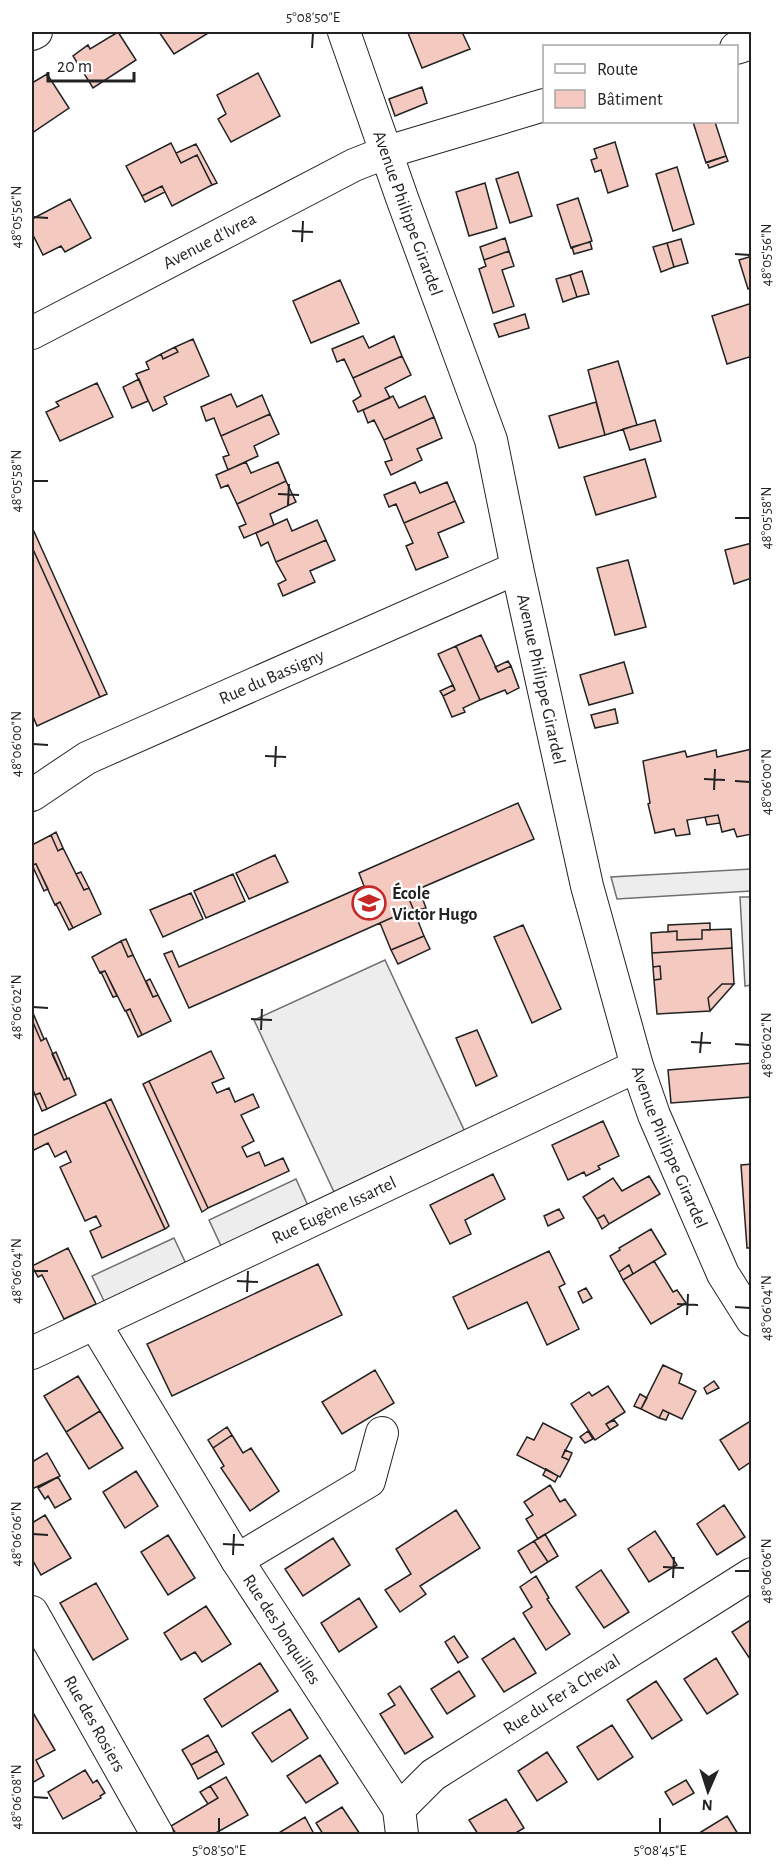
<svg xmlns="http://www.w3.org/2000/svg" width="783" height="1866" font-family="'Alegreya Sans',sans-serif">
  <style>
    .parking { fill: #ededed; stroke: #6f6f6f; stroke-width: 1.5 }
    .building { fill: #f3c9c0; stroke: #222; stroke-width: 1.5 }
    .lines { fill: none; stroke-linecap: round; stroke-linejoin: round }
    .minor-casing { stroke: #222; stroke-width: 34 }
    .minor { stroke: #fff; stroke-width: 32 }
    .ticks { fill: none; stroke: #222; stroke-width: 2 }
    .labels { text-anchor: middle; stroke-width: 4.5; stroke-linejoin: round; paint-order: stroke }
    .street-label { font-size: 18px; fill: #222; stroke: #fff }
    .poi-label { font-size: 18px; font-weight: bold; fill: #222; stroke: #fff; text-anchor: start }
    .neatline { fill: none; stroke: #222; stroke-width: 2 }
    .ticks-label { font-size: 15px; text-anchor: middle; fill: #222 }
  </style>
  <rect width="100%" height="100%" fill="#fff"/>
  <path class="parking" d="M 751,869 L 751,891 L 617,899 L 611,877 Z
    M 740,897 L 751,897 L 751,985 L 745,986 Z
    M 385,960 L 465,1132 L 334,1192 L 254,1020 Z
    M 296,1179 L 309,1208 L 222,1248 L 209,1220 Z
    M 174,1238 L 187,1266 L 105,1303 L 92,1276 Z"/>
  <path class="building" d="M 118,32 L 136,60 L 93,88 L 73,56 L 88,45 L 90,49 Z
    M 159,32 L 210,32 L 174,54 Z
    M 411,32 L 462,32 L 470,49 L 422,68 L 408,33 Z
    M 258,73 L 280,116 L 231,142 L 218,119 L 226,114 L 217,95 Z
    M 47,74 L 69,108 L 32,133 L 32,83 Z
    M 422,87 L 427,103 L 395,116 L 389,99 Z
    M 693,122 L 715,122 L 726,156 L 706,163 Z
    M 615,142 L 628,186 L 608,193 L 601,170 L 595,172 L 591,160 L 597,158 L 594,149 Z
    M 171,143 L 181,163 L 197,155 L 212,185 L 172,206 L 162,186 L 142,196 L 126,166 Z
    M 196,144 L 217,183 L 212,185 L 197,155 L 181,163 L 176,153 Z
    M 726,156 L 728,161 L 709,168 L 707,162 Z
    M 677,167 L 694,224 L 673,231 L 656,174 Z
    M 518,172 L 532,216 L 510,223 L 496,179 Z
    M 485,183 L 497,228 L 469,236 L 456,192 Z
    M 162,186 L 165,192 L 145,202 L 142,196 Z
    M 578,198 L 592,241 L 571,248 L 557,205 Z
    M 70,199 L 91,238 L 65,252 L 61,246 L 43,255 L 32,233 L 32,219 Z
    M 505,238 L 509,251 L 484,260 L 480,247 Z
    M 681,239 L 688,263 L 674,267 L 667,243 Z
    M 590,242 L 592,249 L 574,254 L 572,247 Z
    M 667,243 L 674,267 L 661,272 L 653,247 Z
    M 509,251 L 514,266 L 502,270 L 514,306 L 493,313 L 479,269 L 486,266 L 484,260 Z
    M 752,256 L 752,287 L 748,289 L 739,260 Z
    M 582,271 L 589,294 L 577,297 L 570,275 Z
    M 570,275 L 577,297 L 563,302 L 556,279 Z
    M 340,280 L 359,323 L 311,343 L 293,301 Z
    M 752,303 L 752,359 L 749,357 L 727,364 L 712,316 Z
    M 525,314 L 529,328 L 499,337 L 494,324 Z
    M 363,336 L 369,348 L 394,336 L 402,356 L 353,378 L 344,359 L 337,362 L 332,349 Z
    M 193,339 L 209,376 L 164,397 L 167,404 L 153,411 L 136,374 L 149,369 L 146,362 L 161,354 L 163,359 L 178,352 L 175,347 Z
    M 175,347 L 178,352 L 163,359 L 161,354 Z
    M 402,356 L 411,375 L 385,388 L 390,398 L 358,412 L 353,401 L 361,396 L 353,378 Z
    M 618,361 L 637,425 L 605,435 L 588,370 Z
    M 139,379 L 148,401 L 132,408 L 123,387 Z
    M 97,383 L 113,417 L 60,441 L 46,412 L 59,406 L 56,402 Z
    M 231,394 L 237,407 L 262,395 L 270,414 L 221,436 L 214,418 L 206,421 L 201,407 Z
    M 393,396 L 399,408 L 425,396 L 434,417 L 384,440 L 374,420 L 368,423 L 363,410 Z
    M 596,402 L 605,435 L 559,448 L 549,416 Z
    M 270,414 L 279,434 L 254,446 L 258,456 L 228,470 L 223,457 L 229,455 L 221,436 Z
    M 434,417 L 442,438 L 417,449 L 422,460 L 391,475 L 385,462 L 392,460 L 384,440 Z
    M 655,420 L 661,441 L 630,450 L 623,429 Z
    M 645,459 L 656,497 L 596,515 L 584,477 Z
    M 246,462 L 251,473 L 278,462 L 286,481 L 237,504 L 228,485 L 221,488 L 216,475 Z
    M 286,481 L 296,502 L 270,514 L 274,525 L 244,538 L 239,527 L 246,524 L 237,504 Z
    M 415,482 L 420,493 L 447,482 L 455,501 L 404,523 L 396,504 L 389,507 L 384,495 Z
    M 455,501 L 464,522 L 438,533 L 448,557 L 416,570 L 406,546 L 413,543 L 404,523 Z
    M 287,519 L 292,531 L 317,520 L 326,540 L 276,562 L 268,542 L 261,546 L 256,533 Z
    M 32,527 L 107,694 L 100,697 L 32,547 Z
    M 326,540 L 335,560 L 310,571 L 315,582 L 283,596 L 278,584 L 286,580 L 276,562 Z
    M 752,543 L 752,578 L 734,584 L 725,550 Z
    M 32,547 L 100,697 L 37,726 L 32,714 Z
    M 628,560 L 646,627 L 615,635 L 597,568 Z
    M 481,635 L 498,672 L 511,666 L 519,688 L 507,694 L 505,690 L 480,700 L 456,646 Z
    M 456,646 L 480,700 L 463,708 L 465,712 L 452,717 L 443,696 L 455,690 L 438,654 Z
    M 508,661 L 511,666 L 498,672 L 495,667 Z
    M 624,662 L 633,693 L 589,705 L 580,675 Z
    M 453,685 L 455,690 L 443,696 L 440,691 Z
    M 615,709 L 618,723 L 595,728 L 591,715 Z
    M 752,749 L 752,834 L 737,837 L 734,829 L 722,832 L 718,815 L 687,820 L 690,834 L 676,836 L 674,829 L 655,833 L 648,804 L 650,803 L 643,761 L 685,751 L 687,757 L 716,750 L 717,757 Z
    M 518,803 L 534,839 L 407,894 L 414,911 L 398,915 L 189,1008 L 164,954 L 172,951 L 179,967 L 364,886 L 359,873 Z
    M 718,815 L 720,823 L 707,825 L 705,817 Z
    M 56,832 L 63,848 L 58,851 L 51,835 Z
    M 51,835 L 58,851 L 63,848 L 84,890 L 89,888 L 101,914 L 73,928 L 60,902 L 55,905 L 36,864 L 32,865 L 32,845 Z
    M 275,855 L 288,882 L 249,899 L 236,873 Z
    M 36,864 L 48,889 L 44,891 L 32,865 Z
    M 81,872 L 89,888 L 84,890 L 76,874 Z
    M 233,874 L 245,901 L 206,918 L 194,891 Z
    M 419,889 L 426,908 L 414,911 L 407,894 Z
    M 191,893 L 203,919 L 163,937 L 150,910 Z
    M 60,902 L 73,928 L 69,930 L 56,904 Z
    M 414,911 L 424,936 L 391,950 L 380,923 L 398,915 Z
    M 710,923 L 710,930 L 702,930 L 702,939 L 677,940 L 677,931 L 668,932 L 668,925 Z
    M 523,925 L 561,1009 L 532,1023 L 494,937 Z
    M 731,929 L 732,948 L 652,953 L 651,933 L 677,931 L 677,940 L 702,939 L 702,930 Z
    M 424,936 L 430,949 L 398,964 L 391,950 Z
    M 126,939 L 133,955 L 128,957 L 121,941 Z
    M 121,941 L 128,957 L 133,955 L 153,997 L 158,995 L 171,1021 L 142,1035 L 130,1009 L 125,1011 L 105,971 L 100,973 L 92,957 Z
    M 732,948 L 734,984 L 722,984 L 708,998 L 710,1011 L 657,1014 L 654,980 L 661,979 L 660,966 L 653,967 L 652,953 Z
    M 660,966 L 661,979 L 654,980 L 653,967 Z
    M 105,971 L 117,996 L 113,997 L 101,972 Z
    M 150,979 L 158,995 L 153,997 L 146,981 Z
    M 722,984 L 734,984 L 710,1011 L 708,998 Z
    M 130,1009 L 142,1035 L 138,1037 L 126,1011 Z
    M 32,1013 L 33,1013 L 44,1039 L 41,1041 L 32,1020 Z
    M 32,1020 L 41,1041 L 46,1038 L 64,1080 L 69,1078 L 76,1095 L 47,1109 L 40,1093 L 35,1095 L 32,1087 Z
    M 477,1030 L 497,1076 L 476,1086 L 456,1038 Z
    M 211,1051 L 224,1078 L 212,1083 L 217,1093 L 229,1088 L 235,1102 L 253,1094 L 259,1107 L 241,1115 L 254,1141 L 242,1147 L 247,1157 L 259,1152 L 265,1166 L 283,1158 L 289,1171 L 208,1208 L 149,1081 Z
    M 56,1052 L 67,1078 L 64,1080 L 52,1054 Z
    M 752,1063 L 752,1097 L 671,1103 L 668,1070 Z
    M 149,1081 L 208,1208 L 202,1212 L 143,1084 Z
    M 40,1093 L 47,1109 L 42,1111 L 35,1095 Z
    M 111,1099 L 169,1226 L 165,1229 L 105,1102 Z
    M 105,1102 L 165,1229 L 102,1258 L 90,1231 L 101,1226 L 96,1216 L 85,1221 L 60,1167 L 71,1162 L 66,1151 L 55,1157 L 48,1143 L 32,1151 L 32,1136 Z
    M 603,1121 L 619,1156 L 598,1166 L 600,1169 L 586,1176 L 584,1172 L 568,1180 L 552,1145 Z
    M 752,1164 L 752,1248 L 747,1248 L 741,1165 Z
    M 493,1174 L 505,1199 L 465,1220 L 471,1234 L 450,1244 L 430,1205 Z
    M 649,1176 L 660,1194 L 609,1224 L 604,1215 L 597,1219 L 583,1197 L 613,1178 L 622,1191 Z
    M 559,1209 L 564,1218 L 548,1226 L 544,1216 Z
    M 604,1215 L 609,1224 L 602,1229 L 597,1219 Z
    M 651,1229 L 666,1254 L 633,1274 L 629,1265 L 619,1272 L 610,1256 L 620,1250 L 619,1248 Z
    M 68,1248 L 96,1304 L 64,1319 L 42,1275 L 38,1277 L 32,1266 Z
    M 549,1251 L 565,1284 L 559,1287 L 579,1329 L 547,1345 L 527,1302 L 468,1329 L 453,1297 Z
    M 654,1261 L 673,1292 L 677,1290 L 686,1303 L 651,1324 L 623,1280 Z
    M 318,1264 L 342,1315 L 172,1396 L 147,1344 Z
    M 629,1265 L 633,1274 L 623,1280 L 619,1272 Z
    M 586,1288 L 592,1298 L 583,1303 L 578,1292 Z
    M 663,1365 L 682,1374 L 679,1383 L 696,1391 L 682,1419 L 663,1410 L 659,1418 L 641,1409 Z
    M 375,1370 L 394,1403 L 342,1434 L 322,1402 Z
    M 78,1376 L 100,1411 L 66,1432 L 44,1396 Z
    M 714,1381 L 719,1388 L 707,1394 L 704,1388 Z
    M 608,1386 L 625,1412 L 606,1424 L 610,1430 L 595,1440 L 571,1404 L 589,1392 L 592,1396 Z
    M 640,1394 L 647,1398 L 641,1409 L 634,1406 Z
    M 663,1410 L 669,1413 L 666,1420 L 659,1418 Z
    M 100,1411 L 123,1448 L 89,1469 L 66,1432 Z
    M 614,1420 L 618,1425 L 610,1430 L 606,1424 Z
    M 752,1420 L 752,1461 L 739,1470 L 720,1440 Z
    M 543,1423 L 572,1438 L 562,1457 L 569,1460 L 560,1477 L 517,1455 L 527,1437 L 534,1440 Z
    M 227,1427 L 232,1435 L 213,1448 L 208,1440 Z
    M 588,1431 L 593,1439 L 585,1443 L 580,1437 Z
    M 232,1435 L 243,1453 L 251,1448 L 279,1491 L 250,1511 L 221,1468 L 224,1466 L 213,1448 Z
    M 565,1450 L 572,1453 L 569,1460 L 562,1457 Z
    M 47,1453 L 60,1476 L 32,1489 L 32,1462 Z
    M 546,1469 L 558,1476 L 555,1482 L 543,1475 Z
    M 136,1471 L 158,1506 L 125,1528 L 103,1492 Z
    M 58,1477 L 71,1499 L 55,1508 L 48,1496 L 45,1499 L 38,1488 Z
    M 550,1485 L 560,1502 L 565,1499 L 576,1515 L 538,1539 L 526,1519 L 533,1515 L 524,1502 Z
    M 724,1505 L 745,1537 L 717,1555 L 697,1524 Z
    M 456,1510 L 480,1548 L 420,1586 L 426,1594 L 400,1612 L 385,1590 L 411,1574 L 396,1549 Z
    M 45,1515 L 71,1558 L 41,1575 L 32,1559 L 32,1541 L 33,1540 L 32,1523 Z
    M 655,1531 L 677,1565 L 649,1582 L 628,1549 Z
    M 545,1534 L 558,1556 L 548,1562 L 534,1541 Z
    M 168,1535 L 195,1578 L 168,1595 L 141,1552 Z
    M 333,1538 L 350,1565 L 303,1596 L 285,1569 Z
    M 534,1541 L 548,1562 L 531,1573 L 518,1551 Z
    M 601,1570 L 629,1612 L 604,1628 L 576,1587 Z
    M 536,1576 L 549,1598 L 547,1599 L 570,1634 L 546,1650 L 523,1613 L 532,1607 L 520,1587 Z
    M 96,1583 L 128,1639 L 93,1660 L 60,1603 Z
    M 359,1598 L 377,1627 L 339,1652 L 321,1623 Z
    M 206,1606 L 231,1644 L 202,1662 L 195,1652 L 181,1660 L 164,1633 Z
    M 752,1619 L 752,1662 L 732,1632 Z
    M 454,1636 L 468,1657 L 458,1663 L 445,1642 Z
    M 514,1638 L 536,1673 L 504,1692 L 482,1659 Z
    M 716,1658 L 738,1694 L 707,1714 L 684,1679 Z
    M 260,1663 L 278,1691 L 222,1727 L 204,1699 Z
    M 459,1671 L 475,1696 L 447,1714 L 431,1689 Z
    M 656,1681 L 682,1720 L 652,1739 L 627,1700 Z
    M 400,1686 L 433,1737 L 405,1754 L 380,1714 L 395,1705 L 388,1694 Z
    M 290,1709 L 308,1738 L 272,1762 L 252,1733 Z
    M 32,1711 L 55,1750 L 36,1760 L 44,1776 L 32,1783 Z
    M 612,1725 L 633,1757 L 598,1780 L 577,1747 Z
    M 208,1735 L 217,1751 L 191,1765 L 182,1750 Z
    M 217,1751 L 224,1764 L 198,1779 L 191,1765 Z
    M 547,1752 L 567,1782 L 537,1801 L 518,1771 Z
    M 320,1755 L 338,1783 L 306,1803 L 287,1776 Z
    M 85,1770 L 93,1783 L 97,1780 L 105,1793 L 100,1796 L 101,1798 L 63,1819 L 48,1792 Z
    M 226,1777 L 248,1815 L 214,1834 L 176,1834 L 171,1826 L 218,1798 L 210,1786 Z
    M 686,1780 L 694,1793 L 673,1805 L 665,1792 Z
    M 210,1786 L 218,1798 L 208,1804 L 200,1792 Z
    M 506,1799 L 524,1828 L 514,1834 L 478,1834 L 469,1820 Z
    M 342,1807 L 360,1834 L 323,1834 L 316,1823 Z
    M 727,1816 L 738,1834 L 703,1834 L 701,1832 Z
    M 305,1817 L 314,1834 L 277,1834 Z"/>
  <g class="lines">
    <defs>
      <g id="minor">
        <path id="s1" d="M 344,32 L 402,198 L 491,440 L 517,568 L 587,886 L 637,1066 L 654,1115 L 723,1274 L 752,1320"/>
        <path d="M 32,34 L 36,32"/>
        <path d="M 736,48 L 752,43"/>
        <path id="s2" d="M 32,333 L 354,165 L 387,152 L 544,105"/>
        <path id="s3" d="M 32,795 L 87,758 L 517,568"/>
        <path id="s4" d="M 95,1324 L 237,1560 L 399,1809"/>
        <path id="s5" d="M 32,1353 L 637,1066"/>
        <path d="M 237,1560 L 369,1481 L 382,1433"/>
        <path id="s6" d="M 32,1612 L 157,1834"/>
        <path id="s7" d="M 402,1834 L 399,1809 L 433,1775 L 752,1574"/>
      </g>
    </defs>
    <use href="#minor" class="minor-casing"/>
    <use href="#minor" class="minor"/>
  </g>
  <path class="ticks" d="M 312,48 L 313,33M 33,217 L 48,218M 292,231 L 313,232M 302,242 L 303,221M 735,254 L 750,255M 33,481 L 48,481M 278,494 L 299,495M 288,505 L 289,484M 735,518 L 750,518M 33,744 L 48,745M 265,756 L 286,757M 275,767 L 276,746M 704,779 L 725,780M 735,781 L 750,782M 714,790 L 715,769M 33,1007 L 48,1008M 251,1019 L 272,1020M 261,1030 L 262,1009M 691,1042 L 711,1043M 735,1044 L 750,1045M 700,1053 L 702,1032M 33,1271 L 48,1271M 237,1281 L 258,1282M 247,1292 L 248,1271M 677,1304 L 698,1305M 735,1307 L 750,1308M 687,1315 L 688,1294M 33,1534 L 48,1535M 223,1544 L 244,1545M 233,1555 L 234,1534M 663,1567 L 684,1568M 735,1571 L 750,1571M 673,1578 L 674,1557M 33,1797 L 48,1798M 219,1833 L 219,1818M 660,1833 L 660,1818"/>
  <defs>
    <symbol id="school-ring" viewBox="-11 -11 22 22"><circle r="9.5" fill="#fff" stroke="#c62828" stroke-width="1.5"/><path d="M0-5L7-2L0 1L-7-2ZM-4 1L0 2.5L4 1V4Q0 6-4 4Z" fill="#c62828"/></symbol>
  </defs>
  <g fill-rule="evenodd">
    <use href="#school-ring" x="350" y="884" width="38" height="38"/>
  </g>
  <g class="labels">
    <g class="street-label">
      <text dy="6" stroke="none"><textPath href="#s1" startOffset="192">Avenue Philippe Girardel</textPath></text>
      <text dy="6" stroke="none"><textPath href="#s2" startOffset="200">Avenue d'Ivrea</textPath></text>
      <text dy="6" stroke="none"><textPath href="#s3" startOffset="268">Rue du Bassigny</textPath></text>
      <text dy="6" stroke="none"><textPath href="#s1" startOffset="678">Avenue Philippe Girardel</textPath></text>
      <text dy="6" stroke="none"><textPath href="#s1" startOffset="1164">Avenue Philippe Girardel</textPath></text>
      <text dy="6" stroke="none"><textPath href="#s5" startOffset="334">Rue Eugène Issartel</textPath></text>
      <text dy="6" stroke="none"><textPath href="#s4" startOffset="358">Rue des Jonquilles</textPath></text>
      <text dy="6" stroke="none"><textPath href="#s7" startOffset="225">Rue du Fer à Cheval</textPath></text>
      <text dy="6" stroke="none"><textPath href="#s6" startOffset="128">Rue des Rosiers</textPath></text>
    </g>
    <g class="poi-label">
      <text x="392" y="899">École<tspan x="392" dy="21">Victor Hugo</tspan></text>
    </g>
  </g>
  <rect width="783" height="1866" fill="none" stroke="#ffffff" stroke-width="66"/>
  <rect x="543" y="45" width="195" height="78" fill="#ffffff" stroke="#a7a7a7" stroke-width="1.5"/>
  <rect x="555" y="64" width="30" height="9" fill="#ffffff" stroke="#a7a7a7" stroke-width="1.5"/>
  <text x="597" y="75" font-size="18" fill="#222222">Route</text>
  <rect x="555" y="90" width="30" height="18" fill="#f3c9c0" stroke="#a7a7a7" stroke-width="1.5"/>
  <text x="597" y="105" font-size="18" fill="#222222">Bâtiment</text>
  <g transform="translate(708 1791) rotate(183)" stroke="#ffffff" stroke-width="4.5" paint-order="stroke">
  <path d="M0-4.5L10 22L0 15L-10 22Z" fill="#222222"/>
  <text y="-9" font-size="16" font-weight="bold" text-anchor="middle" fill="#222222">N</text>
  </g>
  <path d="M48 72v9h86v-9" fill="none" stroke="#222222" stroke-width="3"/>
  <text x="57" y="72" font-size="18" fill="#222222" stroke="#ffffff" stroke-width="4.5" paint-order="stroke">20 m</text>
  <rect x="33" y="33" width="717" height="1800" class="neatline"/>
  <g class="ticks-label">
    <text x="313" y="22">5°08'50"E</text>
    <text transform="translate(16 217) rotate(-90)" y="5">48°05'56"N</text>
    <text transform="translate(766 255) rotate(-90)" y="5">48°05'56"N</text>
    <text transform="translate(16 481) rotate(-90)" y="5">48°05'58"N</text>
    <text transform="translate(766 518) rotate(-90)" y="5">48°05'58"N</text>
    <text transform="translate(16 744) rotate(-90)" y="5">48°06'00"N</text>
    <text transform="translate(766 782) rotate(-90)" y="5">48°06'00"N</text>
    <text transform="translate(16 1007) rotate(-90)" y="5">48°06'02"N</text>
    <text transform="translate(766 1045) rotate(-90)" y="5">48°06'02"N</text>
    <text transform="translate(16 1271) rotate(-90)" y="5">48°06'04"N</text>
    <text transform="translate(766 1308) rotate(-90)" y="5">48°06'04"N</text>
    <text transform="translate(16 1534) rotate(-90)" y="5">48°06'06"N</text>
    <text transform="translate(766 1571) rotate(-90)" y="5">48°06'06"N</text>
    <text transform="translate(16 1797) rotate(-90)" y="5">48°06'08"N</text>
    <text x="219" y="1855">5°08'50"E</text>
    <text x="660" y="1855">5°08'45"E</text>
  </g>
</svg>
